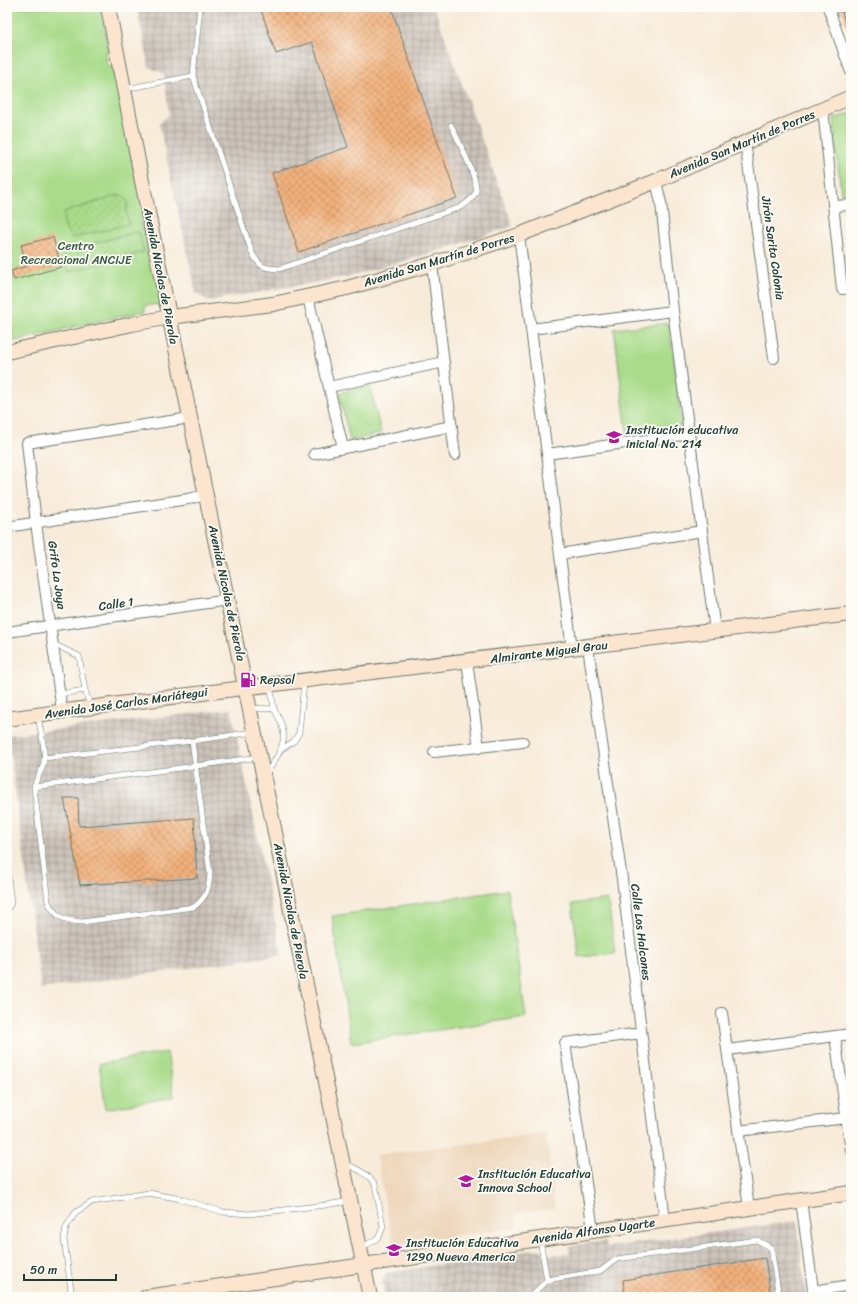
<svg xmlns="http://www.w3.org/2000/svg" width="858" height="1304" font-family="Sriracha,sans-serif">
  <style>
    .built { fill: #eed7bb }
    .industrial { fill: url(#industrial-grid) }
    .green { fill: #a9db8a; stroke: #648c5f }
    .garden { fill: url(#garden-dots); stroke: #648c5f }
    .building { fill: url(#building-cross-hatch) }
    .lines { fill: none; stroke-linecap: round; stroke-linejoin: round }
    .lane-casing { stroke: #6b7a6e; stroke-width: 6 }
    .street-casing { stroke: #6b7a6e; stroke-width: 12 }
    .secondary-casing { stroke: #6b7a6e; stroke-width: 16 }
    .lane { stroke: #fff; stroke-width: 5 }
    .street { stroke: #fff; stroke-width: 10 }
    .secondary { stroke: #fce5cf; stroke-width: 14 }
    .labels { text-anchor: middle; stroke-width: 3.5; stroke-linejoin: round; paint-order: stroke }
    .street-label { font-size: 12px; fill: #1f3d34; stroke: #fdfcf7 }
    .park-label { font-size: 12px; fill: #3b5d45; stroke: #fdfcf7 }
    .poi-label { font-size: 12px; fill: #1f3d34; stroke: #fdfcf7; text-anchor: start }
  </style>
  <defs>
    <pattern id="industrial-grid" width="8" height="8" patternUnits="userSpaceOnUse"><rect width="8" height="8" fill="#ccc2b9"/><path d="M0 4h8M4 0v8" fill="none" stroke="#a59f97"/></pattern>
    <pattern id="garden-dots" width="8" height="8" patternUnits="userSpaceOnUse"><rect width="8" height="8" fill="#a9db8a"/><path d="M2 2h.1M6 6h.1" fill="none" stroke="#91bd78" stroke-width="1.8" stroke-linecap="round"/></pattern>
    <pattern id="building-cross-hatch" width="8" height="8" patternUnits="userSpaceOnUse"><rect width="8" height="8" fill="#f3b17c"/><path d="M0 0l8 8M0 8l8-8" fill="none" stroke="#c49166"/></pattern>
  </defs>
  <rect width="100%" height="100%" fill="#fdfcf7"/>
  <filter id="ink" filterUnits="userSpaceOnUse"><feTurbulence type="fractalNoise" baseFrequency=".025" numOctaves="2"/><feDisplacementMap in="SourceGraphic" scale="8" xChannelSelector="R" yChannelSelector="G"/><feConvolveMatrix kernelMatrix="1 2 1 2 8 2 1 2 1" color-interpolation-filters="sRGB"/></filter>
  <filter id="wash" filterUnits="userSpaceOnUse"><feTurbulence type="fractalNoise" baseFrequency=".012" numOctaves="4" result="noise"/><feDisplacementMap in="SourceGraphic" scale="16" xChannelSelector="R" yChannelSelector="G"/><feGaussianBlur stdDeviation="0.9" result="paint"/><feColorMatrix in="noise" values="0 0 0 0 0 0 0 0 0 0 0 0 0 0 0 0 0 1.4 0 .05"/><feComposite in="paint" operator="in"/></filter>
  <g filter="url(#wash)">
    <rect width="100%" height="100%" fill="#f8ebd9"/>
    <path class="built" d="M 546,1134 L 555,1208 L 515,1213 L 517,1224 L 515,1227 L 398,1245 L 393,1242 L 376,1155 Z"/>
    <path class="industrial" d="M 137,7 L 434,7 L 513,226 L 426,255 L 346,277 L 208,301 L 196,293 L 159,124 L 169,115 L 164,74 L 149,67 Z
      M 231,709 L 282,955 L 41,989 L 8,735 Z
      M 797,1221 L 806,1297 L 385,1297 L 382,1281 L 386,1273 L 539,1249 L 547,1255 L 570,1253 L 568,1246 L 605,1241 L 608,1247 L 615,1246 Z"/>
    <path class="green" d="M 7,7 L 100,7 L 108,48 L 106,56 L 107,64 L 114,69 L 144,213 C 138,224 141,229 149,237 L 163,307 L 160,308 L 159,304 L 145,306 L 145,311 L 68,328 L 7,343 Z
      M 851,113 L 851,200 L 842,201 L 833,119 Z
      M 669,323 L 682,426 L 627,433 L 614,329 Z
      M 370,386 L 381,433 L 350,441 L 339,393 Z
      M 507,890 L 526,1017 L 351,1043 L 332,916 Z
      M 608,899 L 615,953 L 579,957 L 572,904 Z
      M 167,1052 L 174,1097 L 106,1109 L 99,1064 Z"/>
    <path class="garden" d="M 120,195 L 126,198 L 128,204 L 126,213 L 129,224 L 72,238 C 64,229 63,222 64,212 Z
      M 139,231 L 144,252 L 68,272 L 64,256 L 69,250 Z"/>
    <g id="blocks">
      <path class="building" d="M 260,7 L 391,7 L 457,198 L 299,252 L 272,173 L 348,147 L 312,42 L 276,54 Z
        M 838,7 L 851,7 L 851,8 L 840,12 Z
        M 851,9 L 851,31 L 848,32 L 842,12 Z
        M 53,237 L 61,267 L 14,280 L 11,271 L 27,266 L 21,245 Z
        M 64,798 L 78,798 L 79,826 L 194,818 L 197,878 L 80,885 Z
        M 765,1258 L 771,1297 L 625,1297 L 623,1280 Z"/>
    </g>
  </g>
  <g filter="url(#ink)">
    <use href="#blocks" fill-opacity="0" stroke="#6b7a6e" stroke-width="1"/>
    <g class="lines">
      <defs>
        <path id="lane" d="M 200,7 L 193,76 L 252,253 C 260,267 262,268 279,269 L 461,207 C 467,203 473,199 476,192 C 479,180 457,138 451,125
          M 125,89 L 193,76
          M 53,644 L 79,656 L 85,690 L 90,707
          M 270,686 L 274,709
          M 60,694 L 85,690
          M 250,708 L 274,709 C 292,738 282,749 266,774
          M 38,716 C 40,730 47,753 43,766 C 40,774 36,780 34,787 L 48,902 C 56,917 64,921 82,922 L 194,907 C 207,897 209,889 210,873 L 192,741
          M 282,749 L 294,741 L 299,733 L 304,682
          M 44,758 L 192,741 L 254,732
          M 34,787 L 196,766 L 259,757
          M 7,869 L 11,903 L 7,910
          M 346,1164 C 357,1169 367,1173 375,1184 L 383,1226 L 380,1235 L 375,1240 L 361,1248
          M 540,1240 L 547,1280
          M 72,1297 L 64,1239 L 66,1227 L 76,1212 L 92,1202 L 149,1193 L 181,1199 L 223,1212 L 249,1214 L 326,1205 L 349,1201
          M 530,1297 L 547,1280 L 600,1271 L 617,1259 L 757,1240 L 771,1248 L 779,1297"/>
        <path id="street" d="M 828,7 L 851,72
          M 823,109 L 842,289 L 851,288
          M 745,141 L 774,358
          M 656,181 L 661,203 L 673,311 L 715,631
          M 833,206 L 851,205
          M 519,235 L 572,649
          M 432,264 L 455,455
          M 308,297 L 343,448
          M 531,329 L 673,311
          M 329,387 L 444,362
          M 314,454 L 452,426
          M 547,454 L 689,434
          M 7,527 L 188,499 L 206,495
          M 560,554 L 702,531
          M 7,632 L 228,600
          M 588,647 L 622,879 L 665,1220
          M 467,661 L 479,748
          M 62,711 L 36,523 L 27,443 L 190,418
          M 434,752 L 523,742
          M 722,1013 L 749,1208
          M 835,1036 L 851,1151
          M 727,1050 L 851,1034
          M 738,1131 L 846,1118
          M 801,1200 L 814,1297
          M 593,1230 L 565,1043 L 641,1033
          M 813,1291 L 851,1285"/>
        <path id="secondary" d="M 108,7 L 150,222 L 370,1297
          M 7,352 L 132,324 L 170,317 L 273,304 L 347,288 L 432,264 L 519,235 L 656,181 L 851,97
          M 7,719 C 288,680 570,649 851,614
          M 146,1297 L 851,1193"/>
      </defs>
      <use href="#lane" class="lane-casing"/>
      <use href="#street" class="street-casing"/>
      <use href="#secondary" class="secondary-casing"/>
      <use href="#lane" class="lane"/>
      <use href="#street" class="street"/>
      <use href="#secondary" class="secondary"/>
    </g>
  </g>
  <defs>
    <symbol id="school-bare" viewBox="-9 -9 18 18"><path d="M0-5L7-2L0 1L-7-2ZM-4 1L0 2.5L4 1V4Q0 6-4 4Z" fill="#b5179e" stroke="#fdfcf7" stroke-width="2.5" paint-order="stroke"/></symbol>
    <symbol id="fuel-bare" viewBox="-9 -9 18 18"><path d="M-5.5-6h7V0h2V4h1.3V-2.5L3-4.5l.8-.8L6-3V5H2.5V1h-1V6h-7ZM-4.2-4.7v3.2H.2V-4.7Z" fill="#b5179e" stroke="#fdfcf7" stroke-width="2.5" paint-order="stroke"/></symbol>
  </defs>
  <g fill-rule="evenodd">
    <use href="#school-bare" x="603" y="426" width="22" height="22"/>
    <use href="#fuel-bare" x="237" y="669" width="22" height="22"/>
    <use href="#school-bare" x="455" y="1170" width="22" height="22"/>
    <use href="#school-bare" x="383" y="1239" width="22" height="22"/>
  </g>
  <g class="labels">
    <g class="street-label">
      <text transform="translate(742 144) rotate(-23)" y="4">Avenida San Martín de Porres</text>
      <text transform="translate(773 248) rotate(82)" y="4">Jirón Sarita Colonia</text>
      <text transform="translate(439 260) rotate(-17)" y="4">Avenida San Martín de Porres</text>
      <text transform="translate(161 276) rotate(79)" y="4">Avenida Nicolas de Pierola</text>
      <text transform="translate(57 575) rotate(82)" y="4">Grifo La Joya</text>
      <text transform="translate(227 593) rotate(78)" y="4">Avenida Nicolas de Pierola</text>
      <text transform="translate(116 604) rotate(-8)" y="4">Calle 1</text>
      <text transform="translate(549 652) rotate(-7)" y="4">Almirante Miguel Grau</text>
      <text transform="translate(126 703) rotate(-8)" y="4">Avenida José Carlos Mariátegui</text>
      <text transform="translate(291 911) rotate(79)" y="4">Avenida Nicolas de Pierola</text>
      <text transform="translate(641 932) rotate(83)" y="4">Calle Los Halcones</text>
      <text transform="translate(593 1231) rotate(-8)" y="4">Avenida Alfonso Ugarte</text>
    </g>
    <g class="park-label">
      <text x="76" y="250">Centro<tspan x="76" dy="14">Recreacional ANCIJE</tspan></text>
    </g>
    <g class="poi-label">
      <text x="626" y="434">Institución educativa<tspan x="626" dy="14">inicial No. 214</tspan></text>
      <text x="260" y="684">Repsol</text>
      <text x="478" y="1178">Institución Educativa<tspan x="478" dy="14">Innova School</tspan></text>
      <text x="406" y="1247">Institución Educativa<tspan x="406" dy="14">1290 Nueva America</tspan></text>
    </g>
  </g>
  <rect width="858" height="1304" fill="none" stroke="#fdfcf7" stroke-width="24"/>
  <path d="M24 1274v6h92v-6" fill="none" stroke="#1f3d34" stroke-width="2"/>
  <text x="30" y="1274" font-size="12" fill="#1f3d34" stroke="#fdfcf7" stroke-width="3" paint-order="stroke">50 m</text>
</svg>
